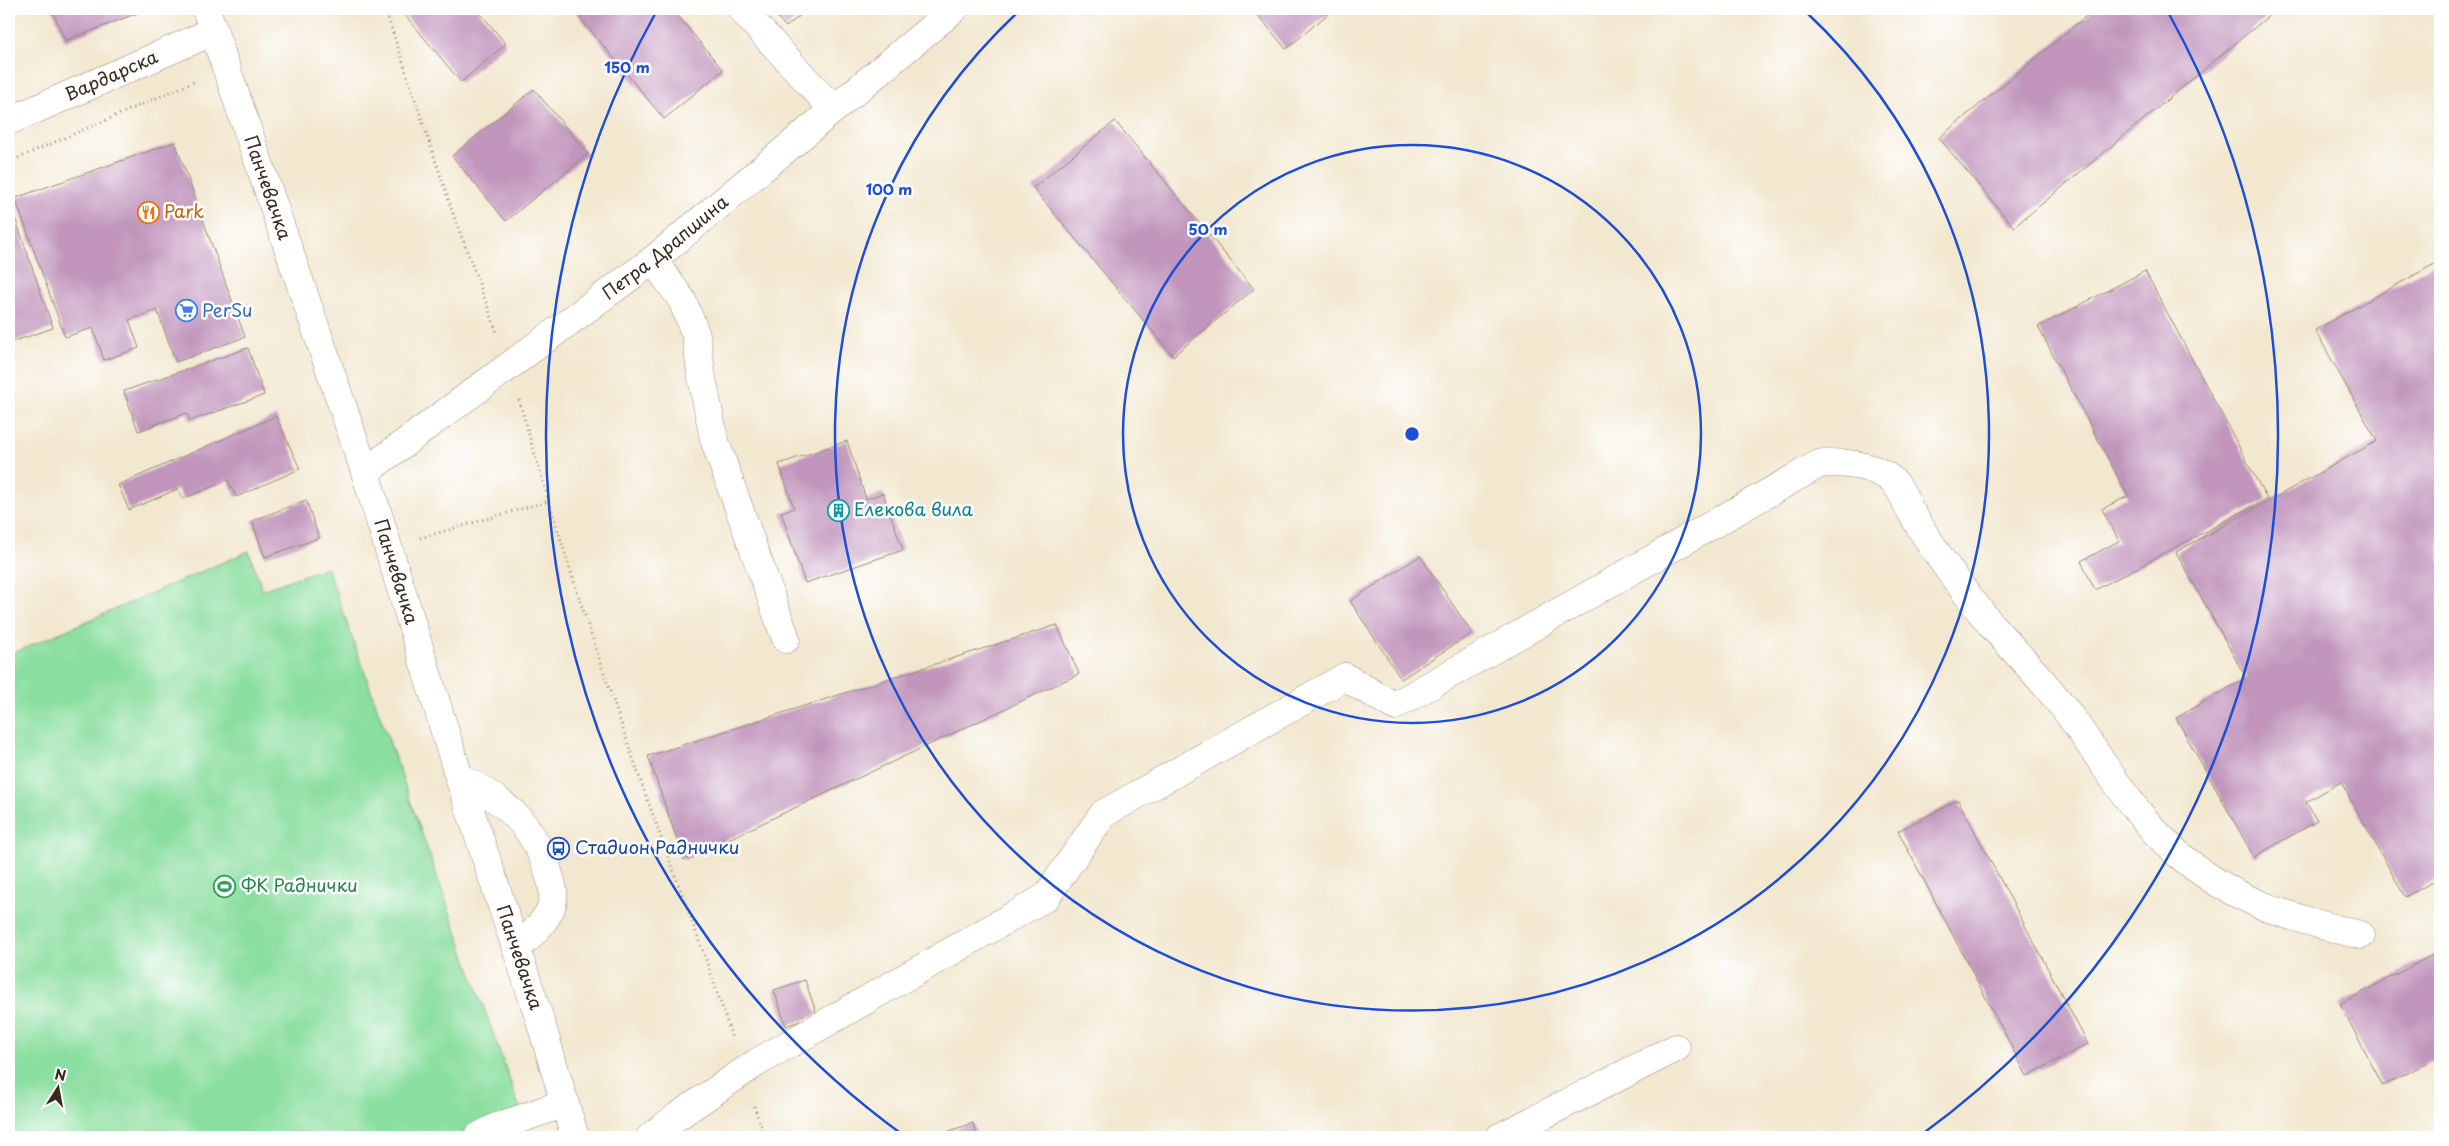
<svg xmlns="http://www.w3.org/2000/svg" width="2449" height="1146" font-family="'Playpen Sans',sans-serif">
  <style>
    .green { fill: #8ade9f; stroke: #62845e }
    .building { fill: #c195bc }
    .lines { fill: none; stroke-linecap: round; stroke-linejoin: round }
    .minor-casing { stroke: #968876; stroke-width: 29 }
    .path { stroke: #968876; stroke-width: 3; stroke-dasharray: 1 4; stroke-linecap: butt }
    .minor { stroke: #fff; stroke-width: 28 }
    .ring { fill: none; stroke: #1d4ed8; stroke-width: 2.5 }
    .labels { text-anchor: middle; stroke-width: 5; stroke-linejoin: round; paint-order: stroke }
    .street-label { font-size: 18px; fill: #3b2a1e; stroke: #fff }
    .food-label { font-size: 18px; fill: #c56008; stroke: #fff; text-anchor: start }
    .shop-label { font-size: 18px; fill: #366cbe; stroke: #fff; text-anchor: start }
    .culture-label { font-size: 18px; fill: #0d838f; stroke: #fff; text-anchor: start }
    .transit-label { font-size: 18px; fill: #164399; stroke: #fff; text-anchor: start }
    .leisure-label { font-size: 18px; fill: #27864d; stroke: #fff; text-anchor: start }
    .centre { fill: #1d4ed8; stroke: #fff; stroke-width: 2.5 }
    .ring-label { font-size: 15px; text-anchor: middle; font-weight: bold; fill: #1d4ed8; stroke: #fff; stroke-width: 5; stroke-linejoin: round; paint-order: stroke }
  </style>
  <rect width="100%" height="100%" fill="#fff"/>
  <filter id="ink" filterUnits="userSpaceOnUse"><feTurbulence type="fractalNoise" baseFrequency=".02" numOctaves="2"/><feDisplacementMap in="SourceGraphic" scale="10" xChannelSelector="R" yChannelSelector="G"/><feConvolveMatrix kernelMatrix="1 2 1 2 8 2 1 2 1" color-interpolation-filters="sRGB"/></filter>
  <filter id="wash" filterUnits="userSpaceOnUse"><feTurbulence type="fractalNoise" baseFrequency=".0096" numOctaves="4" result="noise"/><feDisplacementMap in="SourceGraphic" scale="20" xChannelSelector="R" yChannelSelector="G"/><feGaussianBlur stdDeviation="1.12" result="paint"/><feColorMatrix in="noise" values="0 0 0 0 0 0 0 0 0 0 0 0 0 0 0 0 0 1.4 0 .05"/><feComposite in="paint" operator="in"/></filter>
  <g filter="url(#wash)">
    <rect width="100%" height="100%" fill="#f2e7cf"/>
    <path class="green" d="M 249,551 L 262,590 L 327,567 L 530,1137 L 9,1137 L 9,655 Z"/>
    <g id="blocks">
      <path class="building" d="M 52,9 L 138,9 L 140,12 L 65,41 Z
        M 413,9 L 477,9 L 506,44 L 461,82 L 405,15 Z
        M 573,9 L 672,9 L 723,70 L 664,119 Z
        M 770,9 L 808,9 L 786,27 Z
        M 1253,9 L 1334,9 L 1286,49 Z
        M 2095,9 L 2277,9 L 2014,227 L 1939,138 Z
        M 534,89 L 588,154 L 506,221 L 452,156 Z
        M 1115,121 L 1254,289 L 1173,356 L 1033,188 Z
        M 175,142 L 245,337 L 176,362 L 157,310 L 129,320 L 139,348 L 104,360 L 93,328 L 65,337 L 15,198 Z
        M 9,200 L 53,328 L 9,343 Z
        M 2440,261 L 2440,878 L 2405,897 L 2341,782 L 2306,802 L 2317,821 L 2254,857 L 2176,718 L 2246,678 L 2176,552 L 2377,441 L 2315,330 Z
        M 2145,271 L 2267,499 L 2095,590 L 2081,561 L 2119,541 L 2102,509 L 2128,496 L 2038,327 Z
        M 248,348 L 264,395 L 190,421 L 187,413 L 138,431 L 124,391 Z
        M 276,416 L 300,469 L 236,497 L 228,480 L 183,499 L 178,489 L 129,510 L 118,485 Z
        M 847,441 L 866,499 L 883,493 L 903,550 L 805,583 L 781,512 L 794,508 L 779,464 Z
        M 306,500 L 319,538 L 265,557 L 252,521 Z
        M 1420,556 L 1472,633 L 1401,679 L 1350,601 Z
        M 1057,625 L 1079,674 L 684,860 L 648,756 Z
        M 1958,800 L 2088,1044 L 2027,1076 L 1898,831 Z
        M 2440,951 L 2440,1056 L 2383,1086 L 2340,1004 Z
        M 805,980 L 817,1015 L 786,1026 L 774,990 Z
        M 973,1123 L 977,1137 L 932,1137 Z"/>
    </g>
  </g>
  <g filter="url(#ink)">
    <use href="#blocks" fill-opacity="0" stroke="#968876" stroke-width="1"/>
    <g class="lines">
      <defs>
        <g id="minor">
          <path id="s1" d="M 206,9 L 365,472 L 459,777 L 539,1017 L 575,1137"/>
          <path d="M 741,9 L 833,109"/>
          <path id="s2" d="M 9,121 L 214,31"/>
          <path d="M 653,260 L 682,300 L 696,335 L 701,373 L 714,439 L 786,639"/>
          <path id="s3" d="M 365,472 L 653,260 L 954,9"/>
          <path d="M 459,777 C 503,800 532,822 548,871 C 552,884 556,895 551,908 C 544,924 529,937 517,949"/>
          <path d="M 478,1137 L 497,1127 L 565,1103"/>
          <path d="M 650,1137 L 678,1116 L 756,1063 L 1046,897 L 1103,814 L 1345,677 L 1394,706 L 1819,464 C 1843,462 1875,464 1894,482 C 1900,488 1905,500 1909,508 C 1919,526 1931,545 1943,562 C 1959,584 1976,607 1994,628 C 2017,654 2042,679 2064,708 C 2101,757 2130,812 2177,853 C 2234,902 2290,918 2361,935"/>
          <path d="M 1500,1137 L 1676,1048"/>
        </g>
      </defs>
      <use href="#minor" class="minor-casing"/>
      <path class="path" d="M 385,9 L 454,216 L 497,332
        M 9,162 L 196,81
        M 519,400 C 554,523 594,646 636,767 C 667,858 704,947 732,1038
        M 420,538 L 549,501
        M 754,1106 L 765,1137"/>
      <use href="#minor" class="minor"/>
    </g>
  </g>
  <g class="ring">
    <circle cx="1412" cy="434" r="289"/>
    <path d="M1806 12A577 577 0 1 1 1018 12"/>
    <path d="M903 1135A866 866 0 0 1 655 14M2169 14A866 866 0 0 1 1921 1135"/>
  </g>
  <defs>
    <symbol id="restaurant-ring" viewBox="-11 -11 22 22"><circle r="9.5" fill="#fff" stroke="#e8710a" stroke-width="1.5"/><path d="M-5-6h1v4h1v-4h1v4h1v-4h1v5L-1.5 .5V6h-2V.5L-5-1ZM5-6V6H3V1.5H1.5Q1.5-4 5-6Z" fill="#e8710a"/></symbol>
    <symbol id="supermarket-ring" viewBox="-11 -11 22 22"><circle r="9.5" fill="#fff" stroke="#3f7fe0" stroke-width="1.5"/><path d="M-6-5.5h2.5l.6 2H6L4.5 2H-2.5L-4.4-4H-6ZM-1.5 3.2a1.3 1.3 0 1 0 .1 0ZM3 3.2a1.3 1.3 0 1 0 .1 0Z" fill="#3f7fe0"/></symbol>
    <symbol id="building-ring" viewBox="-11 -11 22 22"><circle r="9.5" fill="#fff" stroke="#0f9aa8" stroke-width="1.5"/><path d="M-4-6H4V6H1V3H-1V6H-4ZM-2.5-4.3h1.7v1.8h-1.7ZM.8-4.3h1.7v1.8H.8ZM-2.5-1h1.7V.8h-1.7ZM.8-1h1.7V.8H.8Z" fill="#0f9aa8"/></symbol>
    <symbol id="bus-ring" viewBox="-11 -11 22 22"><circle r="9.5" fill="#fff" stroke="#1a4fb4" stroke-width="1.5"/><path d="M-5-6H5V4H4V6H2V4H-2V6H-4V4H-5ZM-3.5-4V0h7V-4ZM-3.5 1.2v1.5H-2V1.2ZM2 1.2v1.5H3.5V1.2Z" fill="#1a4fb4"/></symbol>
    <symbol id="stadium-ring" viewBox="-11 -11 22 22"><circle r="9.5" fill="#fff" stroke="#2e9e5b" stroke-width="1.5"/><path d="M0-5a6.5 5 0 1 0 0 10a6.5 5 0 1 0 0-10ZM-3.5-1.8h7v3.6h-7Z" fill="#2e9e5b"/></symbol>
  </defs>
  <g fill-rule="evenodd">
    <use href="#restaurant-ring" x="136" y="200" width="25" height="25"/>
    <use href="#supermarket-ring" x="174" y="298" width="25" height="25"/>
    <use href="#building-ring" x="826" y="498" width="25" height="25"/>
    <use href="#bus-ring" x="546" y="836" width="25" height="25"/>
    <use href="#stadium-ring" x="212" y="874" width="25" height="25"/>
  </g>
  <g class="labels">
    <g class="street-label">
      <text dy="6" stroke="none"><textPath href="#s2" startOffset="112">Вардарска</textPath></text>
      <text dy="6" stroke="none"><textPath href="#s1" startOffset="189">Панчевачка</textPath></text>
      <text dy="6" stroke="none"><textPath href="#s3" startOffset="375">Петра Драпшина</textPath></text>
      <text dy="6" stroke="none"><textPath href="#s1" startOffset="594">Панчевачка</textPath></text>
      <text dy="6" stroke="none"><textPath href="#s1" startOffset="999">Панчевачка</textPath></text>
    </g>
    <g class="food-label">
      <text x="164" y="218">Park</text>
    </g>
    <g class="shop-label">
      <text x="202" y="317">PerSu</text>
    </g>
    <g class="culture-label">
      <text x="854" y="516">Елекова вила</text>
    </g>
    <g class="transit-label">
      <text x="575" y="854">Стадион Раднички</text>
    </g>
    <g class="leisure-label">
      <text x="241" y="892">ФК Раднички</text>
    </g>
  </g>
  <circle cx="1412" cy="434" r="8" class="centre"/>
  <g class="ring-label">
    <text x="627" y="73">150 m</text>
    <text x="889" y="195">100 m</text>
    <text x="1208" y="235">50 m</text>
  </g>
  <rect width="2449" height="1146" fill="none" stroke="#fff" stroke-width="30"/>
  <g transform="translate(58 1088) rotate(11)" stroke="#ffffff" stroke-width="4" paint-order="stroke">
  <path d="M0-4L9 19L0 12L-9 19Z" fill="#3b2a1e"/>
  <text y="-8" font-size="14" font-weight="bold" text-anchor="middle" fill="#3b2a1e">N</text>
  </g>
</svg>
